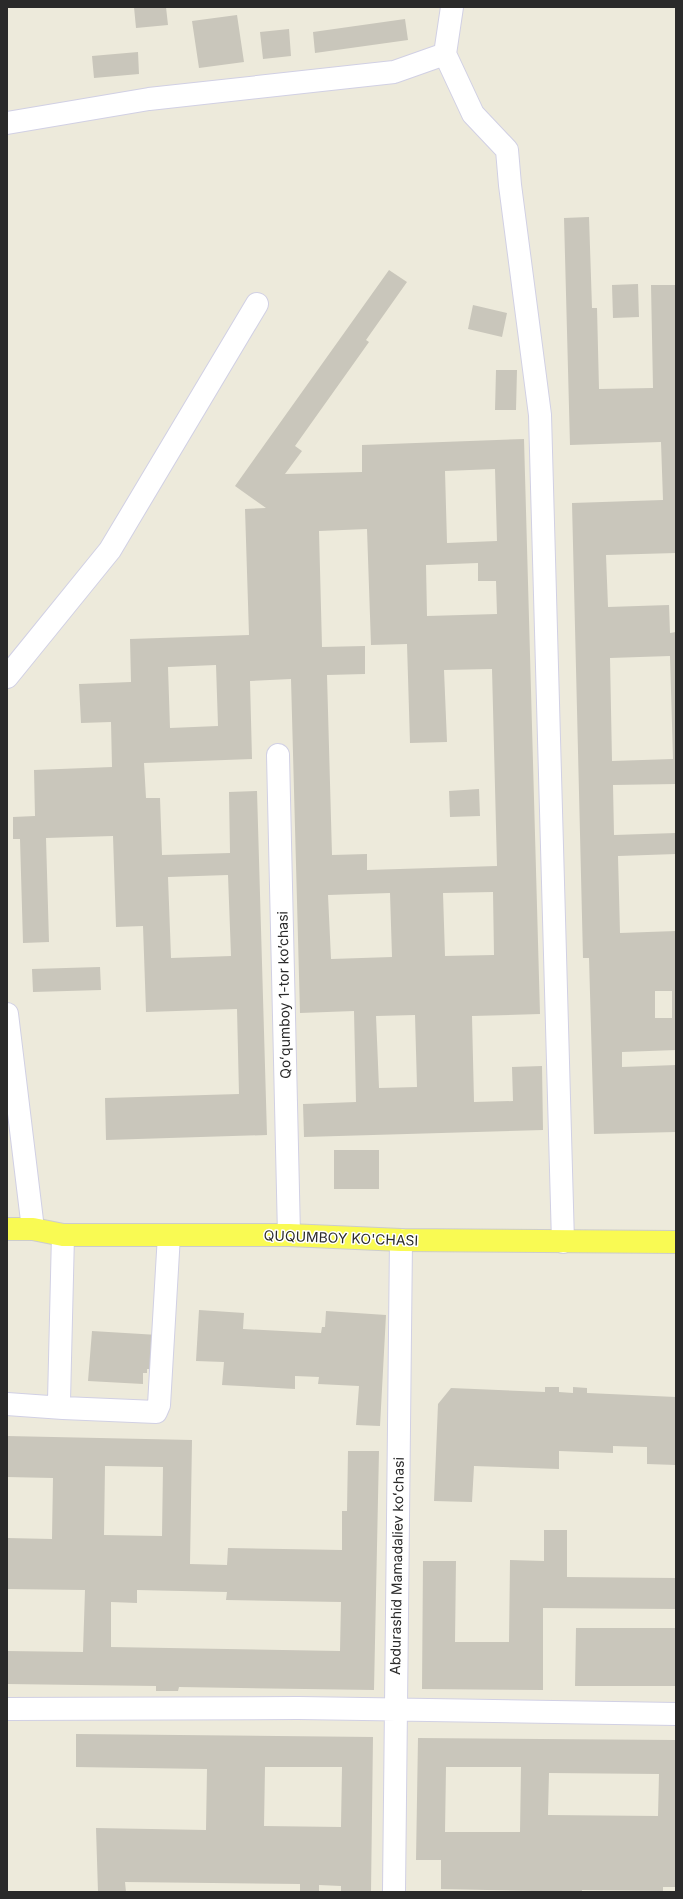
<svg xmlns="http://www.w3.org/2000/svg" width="683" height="1899" font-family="Inter,sans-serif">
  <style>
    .building { fill: #c9c6bb; fill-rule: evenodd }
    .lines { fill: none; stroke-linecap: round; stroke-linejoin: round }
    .minor-casing { stroke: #d1d0e4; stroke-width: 24 }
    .major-casing { stroke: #ccc; stroke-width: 24 }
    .minor { stroke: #fff; stroke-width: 22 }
    .major { stroke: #f9fa53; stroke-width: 22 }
    .labels { text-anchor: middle; stroke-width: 3; stroke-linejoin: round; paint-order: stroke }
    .street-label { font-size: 14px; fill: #2a2a2a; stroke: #fff }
  </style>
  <rect width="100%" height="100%" fill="#edeadb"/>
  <path class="building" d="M 134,7 L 166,7 L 168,25 L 136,28 Z
    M 237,15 L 244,62 L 199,68 L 192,21 Z
    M 405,19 L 408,40 L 315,53 L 313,32 Z
    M 289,29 L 291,56 L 263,59 L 260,32 Z
    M 138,52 L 139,74 L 94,78 L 92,56 Z
    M 589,217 L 592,308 L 597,308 L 599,389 L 653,388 L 651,285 L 676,285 L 676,553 L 606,555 L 608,607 L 669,605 L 670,633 L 676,632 L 676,784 L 613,785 L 614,835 L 676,833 L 676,854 L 618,856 L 620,933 L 676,931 L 676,1050 L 622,1052 L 622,1067 L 676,1065 L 676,1132 L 594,1134 L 589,958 L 583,958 L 572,503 L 663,500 L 661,442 L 570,445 L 564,218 ZM 670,656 L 673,759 L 612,761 L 610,658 ZM 655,991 L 672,991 L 672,1018 L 655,1018 Z
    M 389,270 L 407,282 L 366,340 L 369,342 L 295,446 L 302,451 L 285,474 L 362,472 L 362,445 L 524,439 L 540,1014 L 472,1016 L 474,1102 L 513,1101 L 512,1067 L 542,1066 L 543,1130 L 304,1137 L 303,1104 L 356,1102 L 354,1011 L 300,1013 L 291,679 L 250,681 L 252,759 L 144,763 L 146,798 L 160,798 L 162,855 L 230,853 L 229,792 L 257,791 L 267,1135 L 106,1140 L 105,1098 L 239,1094 L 237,1009 L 146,1012 L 143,926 L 116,927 L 113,836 L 46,838 L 49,942 L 23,943 L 20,839 L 13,839 L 13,817 L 35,816 L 34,770 L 112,767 L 111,722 L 81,723 L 79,684 L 131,682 L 130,639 L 249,635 L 245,509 L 266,508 L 235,486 ZM 495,469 L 497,541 L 447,543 L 445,471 ZM 367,529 L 371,645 L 407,644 L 410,743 L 447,742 L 444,670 L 492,669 L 497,866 L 367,870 L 367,854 L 332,855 L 327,675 L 365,674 L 365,646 L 322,647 L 319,531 ZM 478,563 L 478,581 L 496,581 L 497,614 L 427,616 L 426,565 ZM 216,665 L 218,726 L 170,728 L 168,667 ZM 228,875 L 231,956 L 171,958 L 168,877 ZM 493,892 L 494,955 L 445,956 L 443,893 ZM 390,893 L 392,957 L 331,959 L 328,895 ZM 415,1015 L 417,1087 L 379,1088 L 376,1016 Z
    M 638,284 L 639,317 L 613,318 L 612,285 Z
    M 473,305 L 507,313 L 502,337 L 468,329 Z
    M 496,370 L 517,370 L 516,410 L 495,410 Z
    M 479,789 L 480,816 L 450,817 L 449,791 Z
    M 100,967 L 101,990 L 33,992 L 32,969 Z
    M 334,1150 L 379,1150 L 379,1189 L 334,1189 Z
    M 199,1310 L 244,1313 L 243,1329 L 321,1333 L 322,1327 L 325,1327 L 326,1311 L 386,1315 L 380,1426 L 356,1425 L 359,1386 L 318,1384 L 319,1377 L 295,1376 L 295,1389 L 222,1385 L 224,1362 L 196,1361 Z
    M 92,1331 L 158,1335 L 156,1369 L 147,1369 L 147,1373 L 143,1373 L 143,1384 L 88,1381 Z
    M 545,1387 L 559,1387 L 559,1392 L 573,1393 L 573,1387 L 587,1388 L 587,1393 L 676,1397 L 676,1465 L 647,1464 L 647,1447 L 613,1446 L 613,1453 L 559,1451 L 559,1469 L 474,1466 L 472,1502 L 434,1501 L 438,1404 L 451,1388 L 545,1392 Z
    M 7,1436 L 192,1440 L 190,1564 L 227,1565 L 228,1548 L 342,1550 L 342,1511 L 347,1511 L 348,1451 L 379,1451 L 374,1690 L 179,1687 L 178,1691 L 156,1691 L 156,1686 L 7,1684 L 7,1651 L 83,1652 L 85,1590 L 7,1589 L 7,1538 L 52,1539 L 53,1478 L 7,1477 ZM 105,1466 L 163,1467 L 162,1536 L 104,1535 ZM 137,1590 L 227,1592 L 226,1600 L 341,1602 L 340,1651 L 111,1647 L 111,1602 L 137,1603 Z
    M 544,1530 L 567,1530 L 567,1577 L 676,1578 L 676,1609 L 543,1608 L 543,1690 L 422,1689 L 423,1561 L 456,1561 L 455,1642 L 509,1642 L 510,1560 L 544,1561 Z
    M 576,1628 L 676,1628 L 676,1686 L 575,1686 Z
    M 76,1734 L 373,1737 L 371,1892 L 341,1892 L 341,1886 L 319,1885 L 319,1892 L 300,1892 L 300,1884 L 125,1882 L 126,1892 L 98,1892 L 96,1828 L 206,1830 L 207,1769 L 76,1767 ZM 265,1767 L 342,1767 L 341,1827 L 264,1826 Z
    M 418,1738 L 676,1740 L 676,1887 L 663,1887 L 663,1891 L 582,1890 L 582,1892 L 441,1889 L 441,1860 L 416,1860 ZM 446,1767 L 521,1767 L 520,1832 L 445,1832 ZM 549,1773 L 659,1774 L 658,1816 L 548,1815 Z"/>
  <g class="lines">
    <defs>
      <path id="minor" d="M 452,7 L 445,54 L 473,114 L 507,150 L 510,185 L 540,415 L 563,1242
        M 7,123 L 149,99 L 394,72 L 445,54
        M 7,677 L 110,550 L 257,304
        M 278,755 L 289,1235
        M 7,1014 L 33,1229
        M 63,1235 L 59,1401 L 63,1408 L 156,1412 L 159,1405 L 169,1235
        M 7,1404 L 63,1408
        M 7,1709 L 298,1708 L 676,1714
        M 394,1892 L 401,1240"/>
      <path id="major" d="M 7,1229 L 33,1229 L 63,1235 L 289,1235 L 401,1240 L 676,1242"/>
    </defs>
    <use href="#minor" class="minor-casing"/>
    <use href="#major" class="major-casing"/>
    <use href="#minor" class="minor"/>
    <use href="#major" class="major"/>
  </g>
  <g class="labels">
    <g class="street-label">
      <text transform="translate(284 995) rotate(-91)" y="5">Qoʻqumboy 1-tor koʼchasi</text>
      <text transform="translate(341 1238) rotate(2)" y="5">QUQUMBOY KO'CHASI</text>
      <text transform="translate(397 1566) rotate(-89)" y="5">Abdurashid Mamadaliev koʻchasi</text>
    </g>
  </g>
  <rect width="683" height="1899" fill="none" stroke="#2a2a2a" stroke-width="16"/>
</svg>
